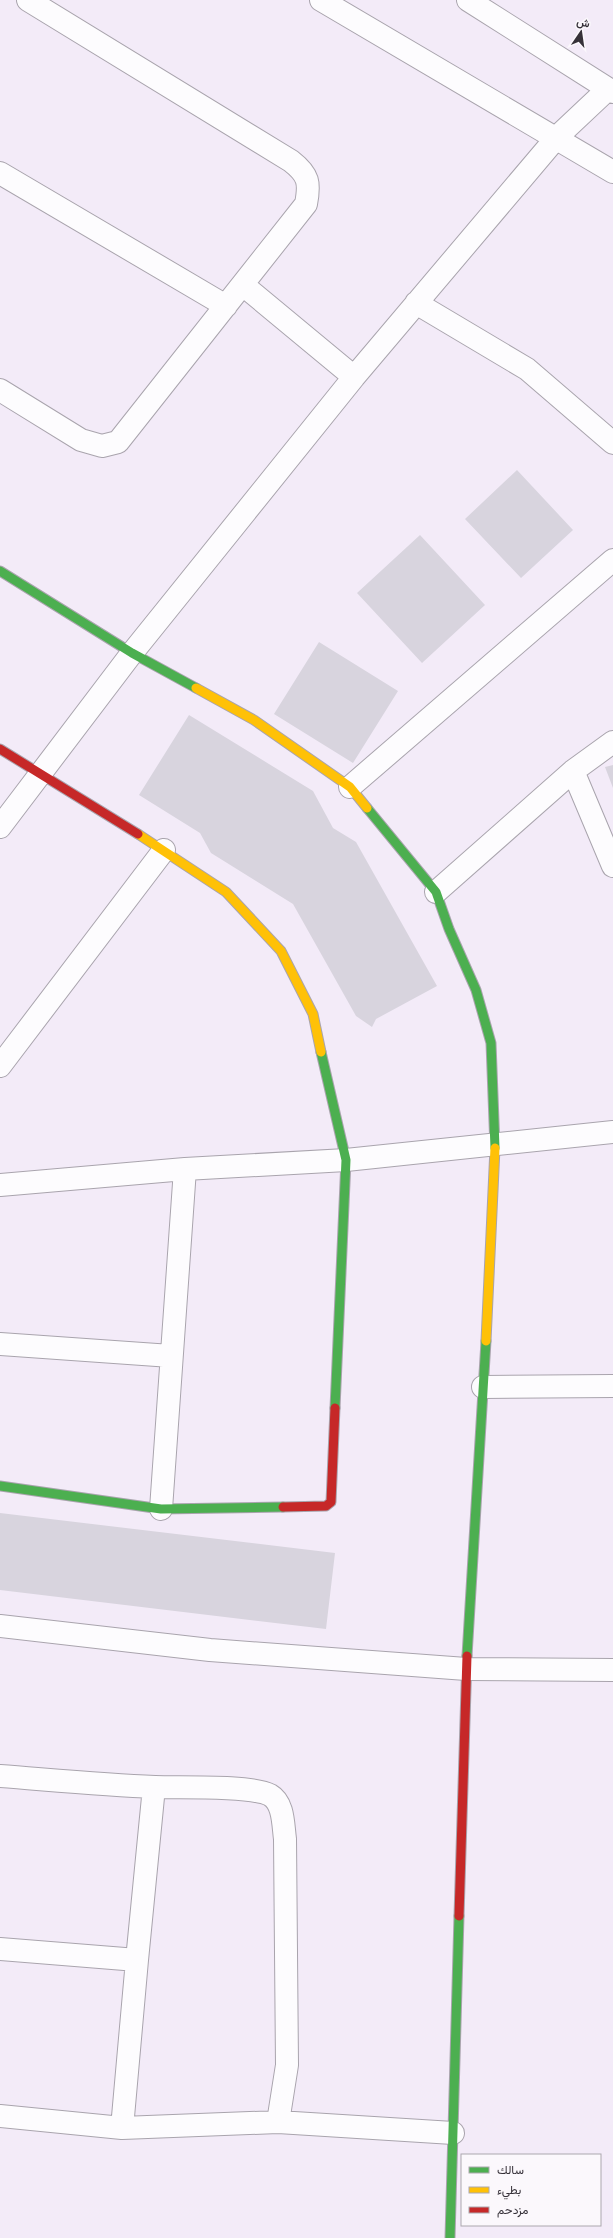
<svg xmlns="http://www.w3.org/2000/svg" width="613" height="2238" font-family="Bitter,Vazirmatn,serif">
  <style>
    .building { fill: #d8d4de }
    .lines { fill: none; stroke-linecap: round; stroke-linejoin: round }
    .street-casing { stroke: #a9a4ad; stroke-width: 24 }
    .fast-casing { stroke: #a9a4ad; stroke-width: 11 }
    .slow-casing { stroke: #a9a4ad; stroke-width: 11 }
    .jam-casing { stroke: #a9a4ad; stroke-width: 11 }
    .street { stroke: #fdfcfe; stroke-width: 22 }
    .fast { stroke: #4caf50; stroke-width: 9 }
    .slow { stroke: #ffc107; stroke-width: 9 }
    .jam { stroke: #c62828; stroke-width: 9 }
  </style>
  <rect width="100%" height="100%" fill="#f3ebf8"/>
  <path class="building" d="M 517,470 L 573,530 L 521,578 L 465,519 Z
    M 420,535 L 485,605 L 422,663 L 357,593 Z
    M 319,642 L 398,691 L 353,763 L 274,714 Z
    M 189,715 L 313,791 L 333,828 L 356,842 L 437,986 L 376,1019 L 372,1027 L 356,1016 L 293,904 L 211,853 L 200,833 L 139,795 Z
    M 613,765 L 613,788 L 605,767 Z
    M 0,1513 L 335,1553 L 326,1629 L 0,1590 Z"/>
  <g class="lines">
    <defs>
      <path id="street" d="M 321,0 L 613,172
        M 468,0 L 613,92
        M 0,173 L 226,306
        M 243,285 L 354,377
        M 416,303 L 527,369 L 613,443
        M 0,390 L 81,440 L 102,446 L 118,442 L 306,204 C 310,183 309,175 291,161 L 28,0
        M 573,771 L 613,866
        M 350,787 L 613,560
        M 0,827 L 132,653 L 354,377 L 557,137 L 608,89
        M 436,892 L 573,771 L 613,742
        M 0,1066 L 164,850
        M 0,1185 L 185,1169 L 346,1160 L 613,1132
        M 0,1344 L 171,1356
        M 483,1387 L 613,1386
        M 161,1509 L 185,1169
        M 0,1626 L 210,1650 L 466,1669 L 613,1670
        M 0,1776 C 52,1780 103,1785 155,1787 C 180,1788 251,1785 270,1795 C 284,1803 283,1825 285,1839 L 287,2065 L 278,2122 L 122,2128 L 0,2116
        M 0,1949 L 137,1960 L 122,2128
        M 137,1960 L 154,1787
        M 278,2122 L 453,2133"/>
      <path id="fast" d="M 0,571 L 132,653 L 196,688
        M 367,808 L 436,892 L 449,929 L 476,990 L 491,1043 L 495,1148
        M 321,1052 L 346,1160 L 335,1408
        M 0,1486 L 161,1509 L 283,1507
        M 467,1656 L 486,1341
        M 450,2238 L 459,1916"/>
      <path id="slow" d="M 196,688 L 254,720 L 350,787 L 367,808
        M 138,834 L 226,892 L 281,951 L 313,1014 L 321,1052
        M 486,1341 L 495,1148"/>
      <path id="jam" d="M 0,749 L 138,834
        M 283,1507 L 326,1506 L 331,1502 L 335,1408
        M 459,1916 L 467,1656"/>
    </defs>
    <use href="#street" class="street-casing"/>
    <use href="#fast" class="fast-casing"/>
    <use href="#slow" class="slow-casing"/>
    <use href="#jam" class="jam-casing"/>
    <use href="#street" class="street"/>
    <use href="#fast" class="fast"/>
    <use href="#slow" class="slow"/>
    <use href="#jam" class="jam"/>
  </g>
  <rect x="461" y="2154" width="140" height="72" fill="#fbf8fc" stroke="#aca8ae"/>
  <rect x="469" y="2167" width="20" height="6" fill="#4caf50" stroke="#aca8ae"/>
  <text x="497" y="2174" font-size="12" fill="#363139">سالك</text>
  <rect x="469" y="2187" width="20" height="6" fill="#ffc107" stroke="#aca8ae"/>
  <text x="497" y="2194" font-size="12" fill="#363139">بطيء</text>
  <rect x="469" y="2207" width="20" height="6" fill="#c62828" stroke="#aca8ae"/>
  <text x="497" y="2214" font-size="12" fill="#363139">مزدحم</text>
  <g transform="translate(581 32) rotate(13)" stroke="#fbf8fc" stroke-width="3" paint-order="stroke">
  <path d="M0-3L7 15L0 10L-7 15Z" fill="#363139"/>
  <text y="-6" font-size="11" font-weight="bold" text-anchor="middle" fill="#363139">ش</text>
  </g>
</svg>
